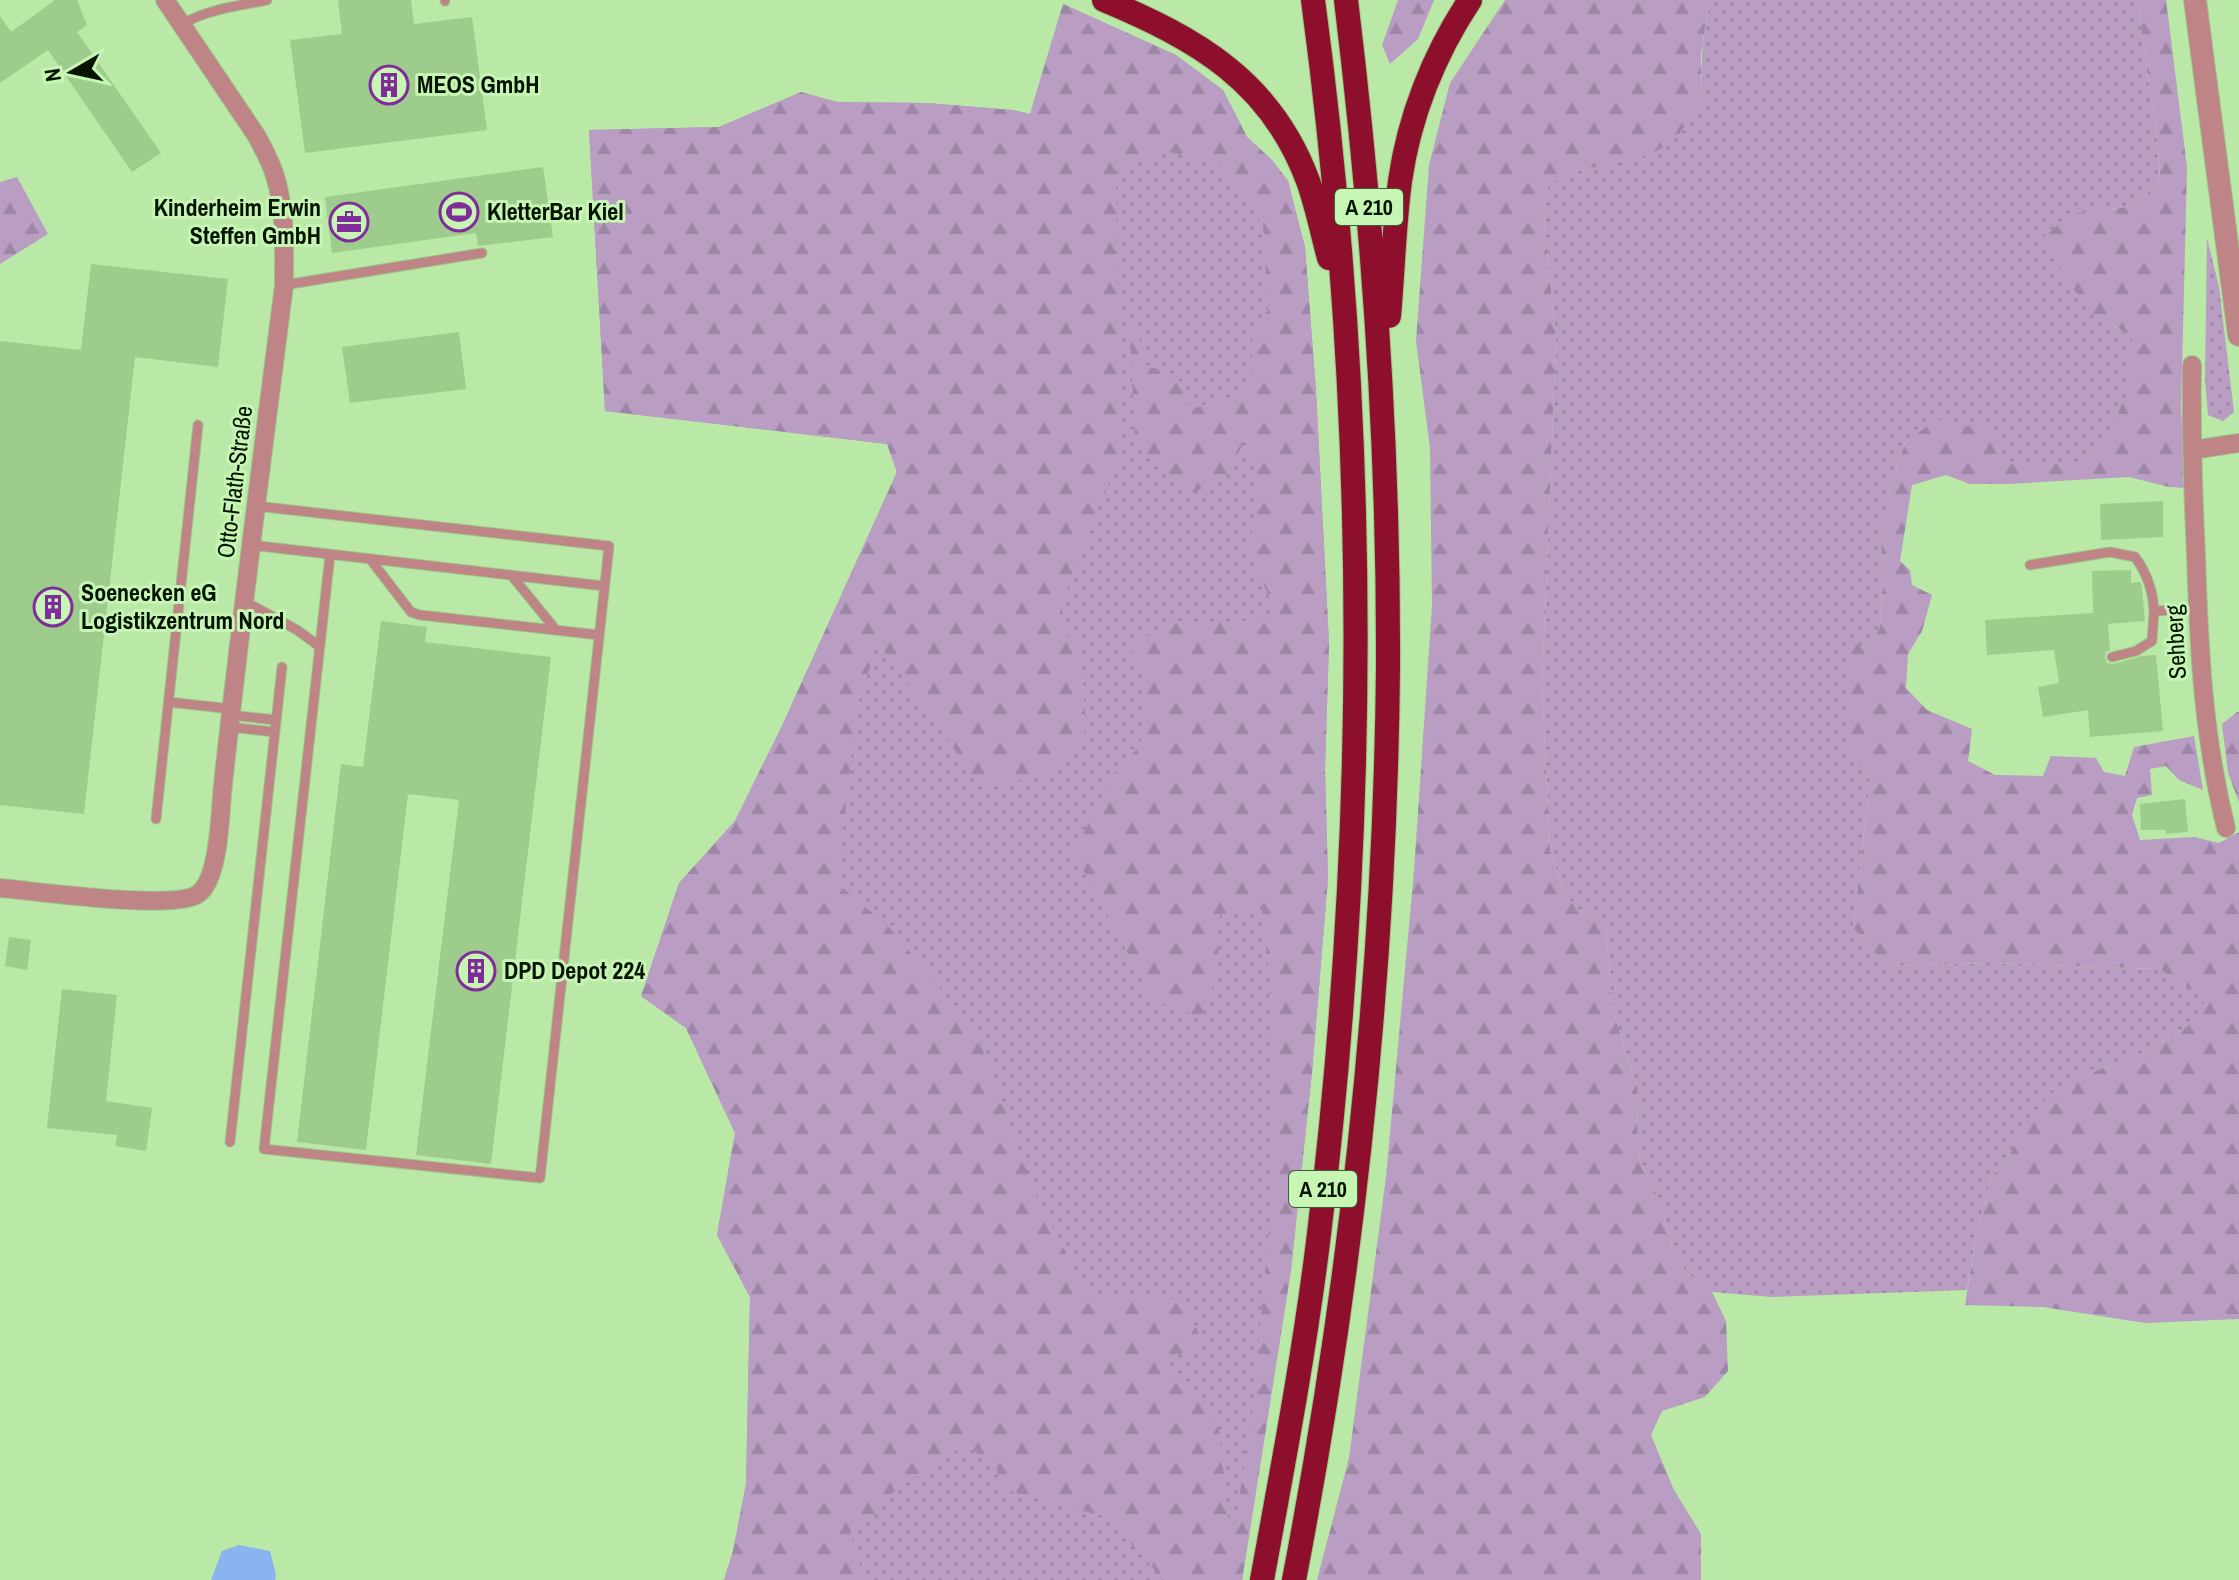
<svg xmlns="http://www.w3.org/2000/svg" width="2239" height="1580" font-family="'Archivo Narrow',sans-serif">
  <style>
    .grass { fill: url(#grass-dots) }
    .forest { fill: url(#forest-firs); fill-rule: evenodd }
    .water { fill: #8ab4ef }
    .building { fill: #9ecc8c }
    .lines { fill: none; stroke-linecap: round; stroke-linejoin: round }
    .service-casing { stroke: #9cc68c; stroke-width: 11 }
    .minor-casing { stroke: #9cc68c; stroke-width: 20 }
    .tertiary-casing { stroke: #9cc68c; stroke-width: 24 }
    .motorway-casing { stroke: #9cc68c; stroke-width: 26 }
    .service { stroke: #be8486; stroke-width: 9 }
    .minor { stroke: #be8486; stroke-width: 18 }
    .tertiary { stroke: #be8486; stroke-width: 22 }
    .motorway { stroke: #8e0f2b; stroke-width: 24 }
    .labels { text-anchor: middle; stroke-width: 6; stroke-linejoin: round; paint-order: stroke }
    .shield { fill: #c6f5b4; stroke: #3f5836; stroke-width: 2 }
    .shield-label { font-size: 22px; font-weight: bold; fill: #051400 }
    .poi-label { font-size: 24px; font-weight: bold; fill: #051400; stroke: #c6f5b4; text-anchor: start }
    .street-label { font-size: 24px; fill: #051400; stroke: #c6f5b4 }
  </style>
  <defs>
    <pattern id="grass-dots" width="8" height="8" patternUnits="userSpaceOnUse" patternTransform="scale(2)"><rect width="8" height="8" fill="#b99dc3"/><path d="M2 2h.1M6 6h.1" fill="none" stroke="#9e86a6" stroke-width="1.8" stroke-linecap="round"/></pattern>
    <pattern id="forest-firs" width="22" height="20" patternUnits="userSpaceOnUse" patternTransform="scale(2)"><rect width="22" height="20" fill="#b99dc3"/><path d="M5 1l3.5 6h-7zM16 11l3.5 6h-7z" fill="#9e86a6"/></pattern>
  </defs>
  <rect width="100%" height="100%" fill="#b9e8a7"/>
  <path class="grass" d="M 1711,0 L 2137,0 L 2158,148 L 2160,182 L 2133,206 L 2071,214 L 2093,315 L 2132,336 L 2131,386 L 2110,432 L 2087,462 L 2014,467 L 1999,454 L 1996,436 L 1905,443 L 1892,482 L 1880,541 L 1884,564 L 1880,627 L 1868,649 L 1852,644 L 1848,750 L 1870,780 L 1853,928 L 1888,966 L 1990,963 L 2159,969 L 2208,999 L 2188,1026 L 2137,1056 L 2081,1076 L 2022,1129 L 2006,1162 L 1992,1175 L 1976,1236 L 1967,1290 L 1772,1297 L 1712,1292 L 1685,1271 L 1671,1244 L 1661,1202 L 1647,1178 L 1638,1154 L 1637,1087 L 1613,1011 L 1605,921 L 1576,909 L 1563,889 L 1550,850 L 1542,687 L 1556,341 L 1544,216 L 1548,184 L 1574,172 L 1651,154 L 1702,104 C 1701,68 1701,35 1711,0 Z
    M 1063,4 L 1176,55 L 1223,90 L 1247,137 L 1272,160 L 1288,181 L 1305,247 L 1316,391 L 1329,643 L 1325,769 L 1328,878 L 1312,1072 L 1291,1270 L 1242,1580 L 724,1580 L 733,1551 L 746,1484 L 750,1297 L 717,1235 L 735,1133 L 686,1028 L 641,996 L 679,883 L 735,821 L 781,728 L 897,472 L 887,444 L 605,411 L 589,130 L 719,127 L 801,92 L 837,102 L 927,103 L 1013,110 L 1030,114 Z
    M 2207,238 L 2219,287 L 2234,412 L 2223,421 L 2208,415 L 2205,380 Z"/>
  <path class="forest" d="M 1398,0 L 1434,0 L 1418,39 L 1390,64 L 1382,45 Z
    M 1505,0 L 1711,0 L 1706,20 L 1701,56 L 1702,104 L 1673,142 L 1651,154 L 1574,172 L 1548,184 L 1544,216 L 1556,341 L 1542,687 L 1550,850 L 1563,889 L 1576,909 L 1605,921 L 1613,1011 L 1637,1087 L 1638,1154 L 1647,1178 L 1661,1202 L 1671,1244 L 1685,1271 L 1712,1292 L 1726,1321 L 1728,1371 L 1705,1397 L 1662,1411 L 1651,1435 L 1674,1490 L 1701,1534 L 1701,1580 L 1317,1580 L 1349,1458 L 1386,1177 L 1414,871 L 1432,606 L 1430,448 L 1416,341 L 1429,165 L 1450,83 Z
    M 2137,0 L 2166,0 L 2187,167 L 2181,410 L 2187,488 L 2169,487 L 2129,477 L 2008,484 L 1970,484 L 1946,475 L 1912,485 L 1900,561 L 1910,570 L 1912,585 L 1932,595 L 1922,631 L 1908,654 L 1906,688 L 1927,710 L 1972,729 L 1968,761 L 1995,775 L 2043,776 L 2051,756 L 2096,758 L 2104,772 L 2125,776 L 2134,747 L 2194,736 L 2203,790 L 2179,780 L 2166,766 L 2150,769 L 2152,795 L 2137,798 L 2132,815 L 2140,840 L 2194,837 L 2219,843 L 2239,832 L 2239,1319 L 2145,1323 L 2043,1307 L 1965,1305 L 1976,1236 L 1992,1175 L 2006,1162 L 2022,1129 L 2048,1095 L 2081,1076 L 2137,1056 L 2188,1026 L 2207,999 L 2159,969 L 1990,963 L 1887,966 L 1853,928 L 1870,780 L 1848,750 L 1845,699 L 1852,643 L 1868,649 L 1880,627 L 1884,564 L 1880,541 L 1892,482 L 1905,443 L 1938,418 L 1951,428 L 1983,425 L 1996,435 L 1999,454 L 2014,466 L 2087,462 L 2110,432 L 2130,386 L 2132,336 L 2093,315 L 2065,278 L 2042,238 L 2071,214 L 2133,206 L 2160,182 L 2158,148 Z
    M 1063,4 L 1176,55 L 1223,90 L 1247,137 L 1272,160 L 1288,181 L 1305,247 L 1316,391 L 1329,643 L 1325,769 L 1328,878 L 1312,1072 L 1291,1270 L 1242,1580 L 1164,1580 L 1106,1517 L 1002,1489 L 995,1463 L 964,1446 L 880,1501 L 873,1518 L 850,1531 L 863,1574 L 872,1580 L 724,1580 L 733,1551 L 746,1484 L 750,1297 L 717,1235 L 735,1133 L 686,1028 L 641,996 L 679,883 L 735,821 L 781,728 L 897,472 L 887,444 L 605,411 L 589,130 L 719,127 L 801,92 L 837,102 L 927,103 L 1013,110 L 1030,114 ZM 1169,152 L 1221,165 L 1263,225 L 1268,310 L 1252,340 L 1251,381 L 1234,396 L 1191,409 L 1177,376 L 1143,364 L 1137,320 L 1129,319 L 1135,438 L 1153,463 L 1194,493 L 1228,473 L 1247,436 L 1257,487 L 1249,554 L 1278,615 L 1236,622 L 1174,621 L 1129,646 L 1146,687 L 1140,746 L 1116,770 L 1074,852 L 1152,1000 L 1201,1017 L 1217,976 L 1220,914 L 1262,910 L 1269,975 L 1271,1206 L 1251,1428 L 1231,1544 L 1219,1429 L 1197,1393 L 1168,1361 L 1203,1342 L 1182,1300 L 1146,1296 L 1091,1298 L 1040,1205 L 976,1031 L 888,926 L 837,883 L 857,707 L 878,643 L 981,787 L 1057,774 L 1086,730 L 1081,646 L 1063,631 L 1062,602 L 1120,455 L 1116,168 Z
    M 17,177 L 48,234 L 0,264 L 0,182 Z
    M 2237,712 L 2239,712 L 2239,802 L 2228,773 L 2222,724 Z"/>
  <path class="water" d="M 239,1545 L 270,1551 L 276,1575 L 275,1580 L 211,1580 L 222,1551 Z"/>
  <path class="building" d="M 55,0 L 77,0 L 87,25 L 77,32 L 161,153 L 132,172 L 48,50 L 0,83 L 0,16 L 11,32 Z
    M 338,0 L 411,0 L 414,24 L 472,17 L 487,130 L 305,153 L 290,40 L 342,34 Z
    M 543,167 L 553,237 L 478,246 L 476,233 L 332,253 L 325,197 Z
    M 91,264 L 228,279 L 218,367 L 135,357 L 84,814 L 0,805 L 0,341 L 81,350 Z
    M 459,332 L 466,389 L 350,403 L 342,347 Z
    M 2163,501 L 2163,537 L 2101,540 L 2100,504 Z
    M 2131,570 L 2131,583 L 2140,582 L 2142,587 L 2145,621 L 2108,624 L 2110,650 L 2106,652 L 2105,658 L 2107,663 L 2113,664 L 2142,656 L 2156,655 L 2163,731 L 2090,737 L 2088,710 L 2043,717 L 2038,687 L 2059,683 L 2054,650 L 1987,655 L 1985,620 L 2093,613 L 2092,571 Z
    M 381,621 L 427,627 L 425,642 L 551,657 L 491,1164 L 416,1155 L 459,800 L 408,794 L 366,1150 L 297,1142 L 341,764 L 363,767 Z
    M 2185,799 L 2188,832 L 2166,834 L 2166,830 L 2141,830 L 2140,804 Z
    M 9,937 L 31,940 L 27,970 L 5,966 Z
    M 62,989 L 117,995 L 106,1101 L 152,1108 L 146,1151 L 115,1146 L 117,1135 L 47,1128 Z"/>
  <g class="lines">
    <defs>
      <path id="service" d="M 445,0 L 445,1
        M 182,24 C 209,9 237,6 267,0
        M 284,285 L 482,253
        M 256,506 L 609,546 L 540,1178 L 264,1149 L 330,555
        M 251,545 L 604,586
        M 370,559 L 411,612 L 420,615 L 599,635
        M 2030,565 L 2110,552 L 2135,557 C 2147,573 2153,591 2154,611
        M 512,576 L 556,630
        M 244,601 L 297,630 L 319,646
        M 2112,657 L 2136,651 L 2152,641 L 2154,611 L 2198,609
        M 169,702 L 231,709
        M 230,715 L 276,720
        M 229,727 L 275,732
        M 156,819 L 198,425
        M 230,1142 L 282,667"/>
      <path id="minor" d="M 2192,365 C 2191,428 2193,492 2196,555 C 2199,650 2203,736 2226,828
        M 2192,450 L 2239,443
        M 0,888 C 36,891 174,911 198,894 C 220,879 220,810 223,784 C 241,617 263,451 284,285 C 284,249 286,211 275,176 C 271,162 263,148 256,135 L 165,0"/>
      <path id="tertiary" d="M 2195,0 L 2239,335"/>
      <path id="motorway" d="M 1104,0 C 1197,39 1271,81 1308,181 C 1317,206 1322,232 1329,258
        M 1389,316 C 1393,271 1394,226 1400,181 C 1409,117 1434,54 1470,0
        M 1262,1580 C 1283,1465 1305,1350 1319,1234 C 1369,824 1368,409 1313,0
        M 1294,1580 C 1352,1279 1385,975 1388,668 C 1389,445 1373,222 1346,0"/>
    </defs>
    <use href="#service" class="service-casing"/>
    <use href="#minor" class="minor-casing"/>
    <use href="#tertiary" class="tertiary-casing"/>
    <use href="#motorway" class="motorway-casing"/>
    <use href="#service" class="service"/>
    <use href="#minor" class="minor"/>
    <use href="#tertiary" class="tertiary"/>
    <use href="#motorway" class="motorway"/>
  </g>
  <defs>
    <symbol id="building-ring" viewBox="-11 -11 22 22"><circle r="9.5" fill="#c6f5b4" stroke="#812c9b" stroke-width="1.5"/><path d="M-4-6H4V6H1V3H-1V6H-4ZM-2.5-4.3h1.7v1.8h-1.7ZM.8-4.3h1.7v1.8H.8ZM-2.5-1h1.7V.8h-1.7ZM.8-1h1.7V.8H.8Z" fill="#812c9b"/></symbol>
    <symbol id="stadium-ring" viewBox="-11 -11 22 22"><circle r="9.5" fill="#c6f5b4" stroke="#812c9b" stroke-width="1.5"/><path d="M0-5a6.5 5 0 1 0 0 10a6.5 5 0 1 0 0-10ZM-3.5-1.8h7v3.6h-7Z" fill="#812c9b"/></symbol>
    <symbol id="office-ring" viewBox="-11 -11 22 22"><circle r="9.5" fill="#c6f5b4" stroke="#812c9b" stroke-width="1.5"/><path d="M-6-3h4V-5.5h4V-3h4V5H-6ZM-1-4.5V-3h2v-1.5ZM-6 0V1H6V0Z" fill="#812c9b"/></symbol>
  </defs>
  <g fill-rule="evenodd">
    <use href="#building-ring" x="367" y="63" width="44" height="44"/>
    <use href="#stadium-ring" x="437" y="190" width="44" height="44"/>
    <use href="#office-ring" x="327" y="200" width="44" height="44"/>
    <use href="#building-ring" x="31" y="585" width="44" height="44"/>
    <use href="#building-ring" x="454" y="949" width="44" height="44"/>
  </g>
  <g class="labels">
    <g class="shield">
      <rect x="1335" y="189" width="68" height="36" rx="6"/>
      <rect x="1289" y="1171" width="68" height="36" rx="6"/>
    </g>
    <g class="shield-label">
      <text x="1369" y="215">A 210</text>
      <text x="1323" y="1197">A 210</text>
    </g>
    <g class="poi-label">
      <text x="417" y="93">MEOS GmbH</text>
      <text x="321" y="216" text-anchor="end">Kinderheim Erwin<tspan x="321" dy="28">Steffen GmbH</tspan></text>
      <text x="487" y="220">KletterBar Kiel</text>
      <text x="81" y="601">Soenecken eG<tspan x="81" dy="28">Logistikzentrum Nord</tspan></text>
      <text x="504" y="979">DPD Depot 224</text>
    </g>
    <g class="street-label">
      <text transform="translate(235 482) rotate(-83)" y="8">Otto-Flath-Straße</text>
      <text transform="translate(2176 642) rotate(-93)" y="8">Sehberg</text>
    </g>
  </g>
  <g transform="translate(72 72) rotate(261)" stroke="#c6f5b4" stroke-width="6" paint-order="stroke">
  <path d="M0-6L14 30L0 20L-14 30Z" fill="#051400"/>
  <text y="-12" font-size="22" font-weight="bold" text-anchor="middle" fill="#051400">N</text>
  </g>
</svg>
